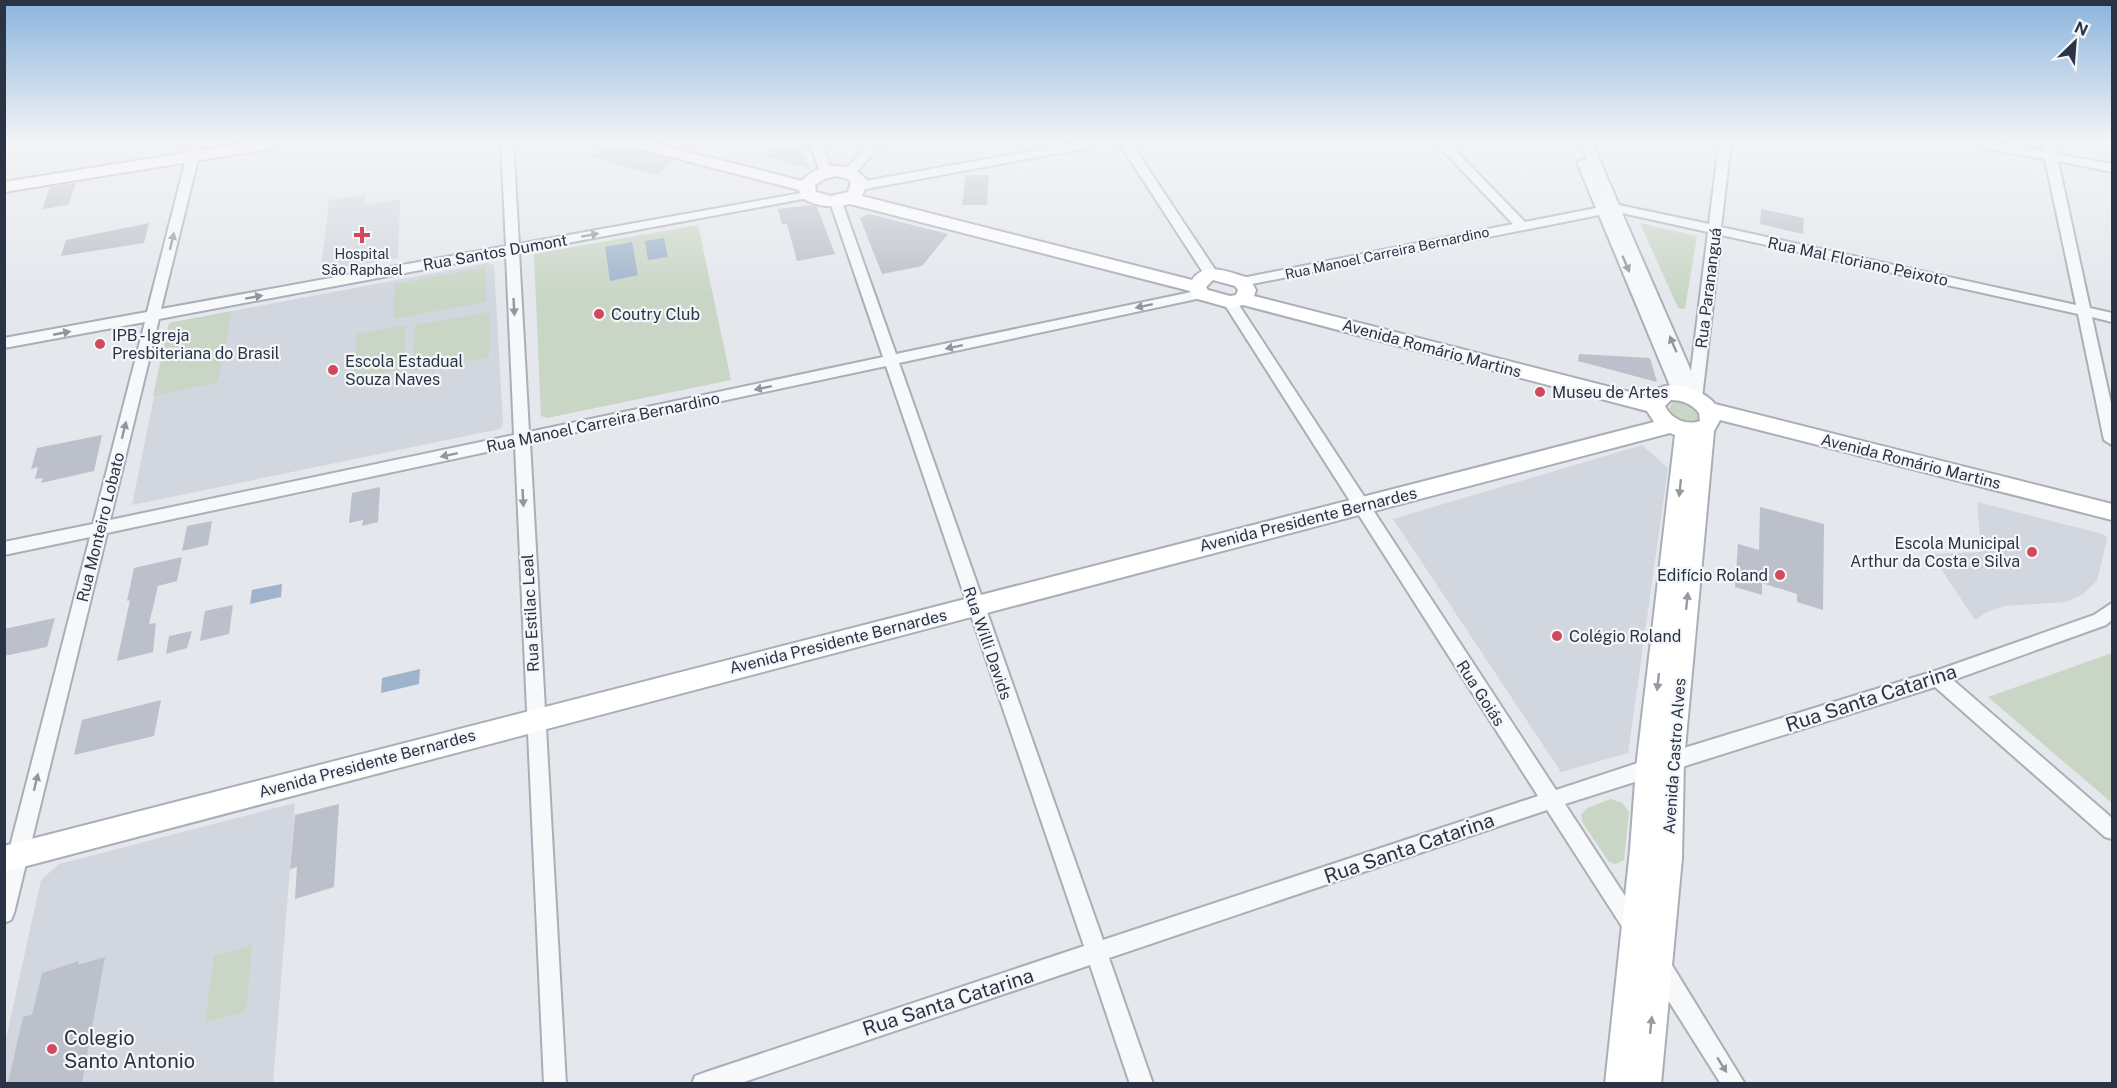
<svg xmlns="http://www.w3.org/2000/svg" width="2117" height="1088" font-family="'Public Sans',sans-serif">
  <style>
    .built { fill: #d2d6de }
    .green { fill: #c9d6c5 }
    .water { fill: #9fb4cc }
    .building { fill: #bbc0ca }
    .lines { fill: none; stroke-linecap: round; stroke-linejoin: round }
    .street-casing { stroke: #a9aeb7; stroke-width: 4 }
    .secondary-casing { stroke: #a9aeb7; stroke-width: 4 }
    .street { fill: #f7f8fa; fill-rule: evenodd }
    .secondary { fill: #fff; fill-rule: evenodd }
    .oneway { fill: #9196a0 }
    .oneway2 { fill: #959aa2 }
    .poi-dot { fill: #d1495b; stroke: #f4f6f9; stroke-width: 2 }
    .labels { text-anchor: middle; stroke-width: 4.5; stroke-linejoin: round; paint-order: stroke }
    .far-street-label { font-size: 14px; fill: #2b3445; stroke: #f4f6f9 }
    .far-poi-label { font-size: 14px; fill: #2b3445; stroke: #f4f6f9 }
    .street-label { font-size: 16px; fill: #2b3445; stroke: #f4f6f9 }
    .poi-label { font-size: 16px; fill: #2b3445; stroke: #f4f6f9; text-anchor: start }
    .near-street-label { font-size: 20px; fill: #2b3445; stroke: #f4f6f9 }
    .near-poi-label { font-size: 20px; fill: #2b3445; stroke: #f4f6f9; text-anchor: start }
  </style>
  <rect width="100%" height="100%" fill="#e4e7ec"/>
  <path class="built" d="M 365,194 L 365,205 L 400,199 L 398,258 L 340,268 L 340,264 L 321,268 L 329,200 Z
    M 487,263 L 494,265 L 503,425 L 500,429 L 132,505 L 169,323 Z
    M 1642,445 L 1668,468 L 1628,753 L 1561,772 L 1393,519 Z
    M 1977,502 L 2103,534 L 2107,538 L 2097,581 L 2082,595 L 2066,602 L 2005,606 L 1987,612 L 1975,620 L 1931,554 L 1981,552 Z
    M 295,803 L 273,1083 L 5,1084 L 5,1043 L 41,880 L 59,864 Z"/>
  <path class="green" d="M 1640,223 L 1697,236 L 1685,309 L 1678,308 Z
    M 698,225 L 731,380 L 547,418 L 541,416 L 534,254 Z
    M 486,267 L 486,302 L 393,319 L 395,284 Z
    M 232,311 L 218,382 L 153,396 L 169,323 Z
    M 489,312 L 489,357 L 412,371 L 415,325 Z
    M 406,325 L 404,369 L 354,379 L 357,334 Z
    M 1681,400 L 1693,402 L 1701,416 C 1691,430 1676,422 1667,412 L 1672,403 Z
    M 2112,653 L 2112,803 L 1988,697 Z
    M 1611,799 L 1622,803 L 1629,812 L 1624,860 L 1616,864 L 1609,862 L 1583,823 L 1581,815 L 1587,808 Z
    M 252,945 L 246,1011 L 205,1023 L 214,956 Z"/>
  <path class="water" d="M 664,238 L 668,257 L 648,260 L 645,241 Z
    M 632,242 L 638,275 L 610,281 L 605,247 Z
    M 282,584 L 281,597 L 250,604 L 252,590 Z
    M 420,669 L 419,684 L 381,693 L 382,678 Z"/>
  <path class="building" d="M 607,143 L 620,143 L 628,148 L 673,160 L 657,175 L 590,157 Z
    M 800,143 L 809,168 L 764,157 L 778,144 Z
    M 966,175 L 989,175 L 987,205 L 962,205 Z
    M 76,183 L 68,205 L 42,209 L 50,187 Z
    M 811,205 L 817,207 L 835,254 L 797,261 L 787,224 L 782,224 L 778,209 Z
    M 1761,209 L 1804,218 L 1803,234 L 1760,224 Z
    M 869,214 L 948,234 L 922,266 L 882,274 L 860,218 Z
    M 149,223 L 144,243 L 61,256 L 66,240 Z
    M 1579,354 L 1650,358 L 1657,382 L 1578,361 Z
    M 102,435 L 94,471 L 41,483 L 43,478 L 35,479 L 38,467 L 31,469 L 37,448 Z
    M 380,487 L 378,522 L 362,526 L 363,520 L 349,523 L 352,493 Z
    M 1760,507 L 1824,524 L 1823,610 L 1797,602 L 1797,594 L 1762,583 L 1762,595 L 1735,587 L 1738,544 L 1759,550 Z
    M 212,521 L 208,545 L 182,551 L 187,526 Z
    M 182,557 L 177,581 L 158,586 L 149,624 L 156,623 L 153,652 L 117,661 L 130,600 L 127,601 L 134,568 Z
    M 233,605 L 229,634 L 200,641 L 205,611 Z
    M 55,618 L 47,647 L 4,656 L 4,629 Z
    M 192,631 L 187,648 L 166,654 L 169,636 Z
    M 161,700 L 154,736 L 74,755 L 82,720 Z
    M 339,804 L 334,887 L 295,899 L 297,867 L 290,869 L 295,815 Z
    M 105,957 L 82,1083 L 8,1083 L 23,1017 L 32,1015 L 42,973 L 79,961 L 78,965 Z"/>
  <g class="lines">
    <defs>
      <path id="street" d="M 190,143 L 202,143 L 161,309 L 506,246 L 501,143 L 513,143 L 519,244 L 812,191 L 812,197 L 808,198 L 519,252 L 529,432 L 883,357 L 830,202 L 836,198 L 842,202 L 896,354 L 1201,290 L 1206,291 L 1206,297 L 1201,298 L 899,363 L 1103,940 L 1538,796 L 1223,302 L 1230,298 L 1235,299 L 1556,790 L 1671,752 L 1938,670 L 2094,615 L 2112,603 L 2112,620 L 2106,625 L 1953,680 L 2112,818 L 2112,839 L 2105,837 L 1935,687 L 1565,804 L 1642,922 L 1645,929 L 1642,936 L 1635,939 L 1628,936 L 1547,810 L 1109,958 L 1153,1084 L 1130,1084 L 1090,965 L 738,1084 L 692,1084 L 695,1076 L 703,1073 L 1084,946 L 886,366 L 530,442 L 566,1084 L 544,1084 L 515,446 L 107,533 L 14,913 L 11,920 L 4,923 L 4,870 L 90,537 L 4,555 L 4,542 L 93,524 L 145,322 L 4,348 L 4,338 L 147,312 ZM 506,254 L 514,435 L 110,520 L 159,319 Z
        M 810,143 L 822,143 L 832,172 L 830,175 L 826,176 L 820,172 Z
        M 870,143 L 882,143 L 853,176 L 845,176 L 845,170 Z
        M 1075,143 L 1098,143 L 1092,147 L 860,190 L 854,186 L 860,182 Z
        M 1119,143 L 1131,143 L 1218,274 L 1216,277 L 1206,277 Z
        M 1436,143 L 1448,143 L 1525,222 L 1596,208 L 1577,162 L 1587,159 L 1580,143 L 1592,143 L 1619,205 L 1709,224 L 1719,143 L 1731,143 L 1721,227 L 2076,305 L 2045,159 L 1980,147 L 1974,143 L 1996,143 L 2044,151 L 2042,143 L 2054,143 L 2056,154 L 2112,164 L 2112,172 L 2058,161 L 2090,308 L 2112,313 L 2112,322 L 2092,317 L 2112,408 L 2112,445 L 2104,440 L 2078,314 L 1721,235 L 1702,398 L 1695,403 L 1690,402 L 1686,395 L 1680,398 L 1673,393 L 1599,215 L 1242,286 L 1237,285 L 1237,279 L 1242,278 L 1513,224 ZM 1622,213 L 1708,232 L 1691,371 Z
        M 1659,954 L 1667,957 L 1745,1084 L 1721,1084 L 1651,973 L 1648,965 L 1651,957 Z"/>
      <path id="secondary" d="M 247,143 L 282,143 L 274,148 L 4,192 L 4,182 Z
        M 627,143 L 652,143 L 802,181 C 818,161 854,161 868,182 L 862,196 L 1192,280 C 1205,260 1231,273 1249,278 L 1256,290 L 1254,296 L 1649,397 C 1662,375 1702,388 1715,404 L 2112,504 L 2112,520 L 1720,420 L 1714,431 L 1684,760 L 1682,858 L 1661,1084 L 1605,1084 L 1630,850 L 1636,768 L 1675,435 L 1670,433 L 4,872 L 4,846 L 1654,422 L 1647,411 L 1243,305 L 1230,308 L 1194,298 L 1190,291 L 850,204 C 833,208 817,207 802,198 L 799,190 L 629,146 ZM 837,176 L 848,179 L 851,183 L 848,192 L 831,196 L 816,192 L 815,185 L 824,179 ZM 1213,280 L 1235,286 L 1238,290 L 1236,295 L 1230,296 L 1208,290 L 1206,287 ZM 1671,400 C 1683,400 1692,404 1699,413 L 1700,421 C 1686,426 1671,419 1665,406 Z"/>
    </defs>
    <use href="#street" class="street-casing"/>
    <use href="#secondary" class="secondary-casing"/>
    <use href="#street" class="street"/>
    <use href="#secondary" class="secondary"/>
  </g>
  <defs><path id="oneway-solid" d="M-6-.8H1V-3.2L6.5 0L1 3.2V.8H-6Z" transform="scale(1.5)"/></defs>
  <g class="oneway">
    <use href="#oneway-solid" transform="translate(590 235) rotate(-10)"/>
    <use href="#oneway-solid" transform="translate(172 241) rotate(-76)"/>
    <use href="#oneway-solid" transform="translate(1626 264) rotate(67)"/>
    <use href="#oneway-solid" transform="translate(254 297) rotate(-10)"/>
    <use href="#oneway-solid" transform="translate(1144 306) rotate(168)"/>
    <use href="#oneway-solid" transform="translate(514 307) rotate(87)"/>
    <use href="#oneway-solid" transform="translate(62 333) rotate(-11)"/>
    <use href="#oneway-solid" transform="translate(1673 344) rotate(-113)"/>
    <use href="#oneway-solid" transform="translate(954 347) rotate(168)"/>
    <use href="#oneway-solid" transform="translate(763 388) rotate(168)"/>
    <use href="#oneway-solid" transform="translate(124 430) rotate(-76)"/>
    <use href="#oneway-solid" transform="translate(449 455) rotate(168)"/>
    <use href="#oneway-solid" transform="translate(523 498) rotate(87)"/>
    <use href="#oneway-solid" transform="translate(36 782) rotate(-76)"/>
    <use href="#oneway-solid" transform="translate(1722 1065) rotate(58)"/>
  </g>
  <g class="oneway2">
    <use href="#oneway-solid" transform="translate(1680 488) rotate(96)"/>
    <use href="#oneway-solid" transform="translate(1687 601) rotate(-84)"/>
    <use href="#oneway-solid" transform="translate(1658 682) rotate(96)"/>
    <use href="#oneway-solid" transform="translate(1651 1025) rotate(-84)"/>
  </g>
  <linearGradient id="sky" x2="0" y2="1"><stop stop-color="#8bb4dd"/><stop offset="0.48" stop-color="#f3f4f6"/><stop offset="1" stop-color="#f3f4f6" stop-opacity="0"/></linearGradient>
  <rect width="2117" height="295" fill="url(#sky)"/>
  <g class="poi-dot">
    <path d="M359 226h6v6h6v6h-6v6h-6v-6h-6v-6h6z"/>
    <circle cx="599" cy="314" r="6"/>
    <circle cx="100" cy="344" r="6"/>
    <circle cx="333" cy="370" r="6"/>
    <circle cx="1540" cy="392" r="6"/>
    <circle cx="2032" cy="552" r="6"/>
    <circle cx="1780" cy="575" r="6"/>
    <circle cx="1557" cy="636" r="6"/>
    <circle cx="52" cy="1049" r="6"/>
  </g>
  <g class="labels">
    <g class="far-street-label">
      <text transform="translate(1387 253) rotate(-12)" y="5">Rua Manoel Carreira Bernardino</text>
    </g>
    <g class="far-poi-label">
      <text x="362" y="259">Hospital<tspan x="362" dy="16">São Raphael</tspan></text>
    </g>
    <g class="street-label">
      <text transform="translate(495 252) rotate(-10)" y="6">Rua Santos Dumont</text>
      <text transform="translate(1858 261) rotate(12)" y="6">Rua Mal Floriano Peixoto</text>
      <text transform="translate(1708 288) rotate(-83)" y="6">Rua Parananguá</text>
      <text transform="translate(1432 348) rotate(15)" y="6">Avenida Romário Martins</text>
      <text transform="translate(603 422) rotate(-12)" y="6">Rua Manoel Carreira Bernardino</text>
      <text transform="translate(1911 461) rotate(14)" y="6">Avenida Romário Martins</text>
      <text transform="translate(1308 519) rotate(-14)" y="6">Avenida Presidente Bernardes</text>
      <text transform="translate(100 527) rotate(-76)" y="6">Rua Monteiro Lobato</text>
      <text transform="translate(530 613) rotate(-93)" y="6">Rua Estilac Leal</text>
      <text transform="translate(838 641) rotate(-14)" y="6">Avenida Presidente Bernardes</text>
      <text transform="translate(988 643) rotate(71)" y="6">Rua Willi Davids</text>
      <text transform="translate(1481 693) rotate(57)" y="6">Rua Goiás</text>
      <text transform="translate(1674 756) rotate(-86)" y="6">Avenida Castro Alves</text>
      <text transform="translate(367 763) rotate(-15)" y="6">Avenida Presidente Bernardes</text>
    </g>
    <g class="poi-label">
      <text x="611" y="320">Coutry Club</text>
      <text x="112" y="341">IPB - Igreja<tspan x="112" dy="18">Presbiteriana do Brasil</tspan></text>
      <text x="345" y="367">Escola Estadual<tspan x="345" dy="18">Souza Naves</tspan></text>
      <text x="1552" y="398">Museu de Artes</text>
      <text x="2020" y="549" text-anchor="end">Escola Municipal<tspan x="2020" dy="18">Arthur da Costa e Silva</tspan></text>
      <text x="1768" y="581" text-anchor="end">Edifício Roland</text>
      <text x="1569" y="642">Colégio Roland</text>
    </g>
    <g class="near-street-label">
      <text transform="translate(1871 698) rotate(-18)" y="7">Rua Santa Catarina</text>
      <text transform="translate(1409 848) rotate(-19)" y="7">Rua Santa Catarina</text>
      <text transform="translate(948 1002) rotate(-18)" y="7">Rua Santa Catarina</text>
    </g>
    <g class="near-poi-label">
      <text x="64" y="1045">Colegio<tspan x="64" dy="23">Santo Antonio</tspan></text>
    </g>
  </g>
  <rect width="2117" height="1088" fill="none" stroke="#2b3445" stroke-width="12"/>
  <g transform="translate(2075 42) rotate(25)" stroke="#f4f6f9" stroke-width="4.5" paint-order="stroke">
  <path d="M0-4.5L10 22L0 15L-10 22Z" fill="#2b3445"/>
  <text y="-9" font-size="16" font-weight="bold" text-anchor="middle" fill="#2b3445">N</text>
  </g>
</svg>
